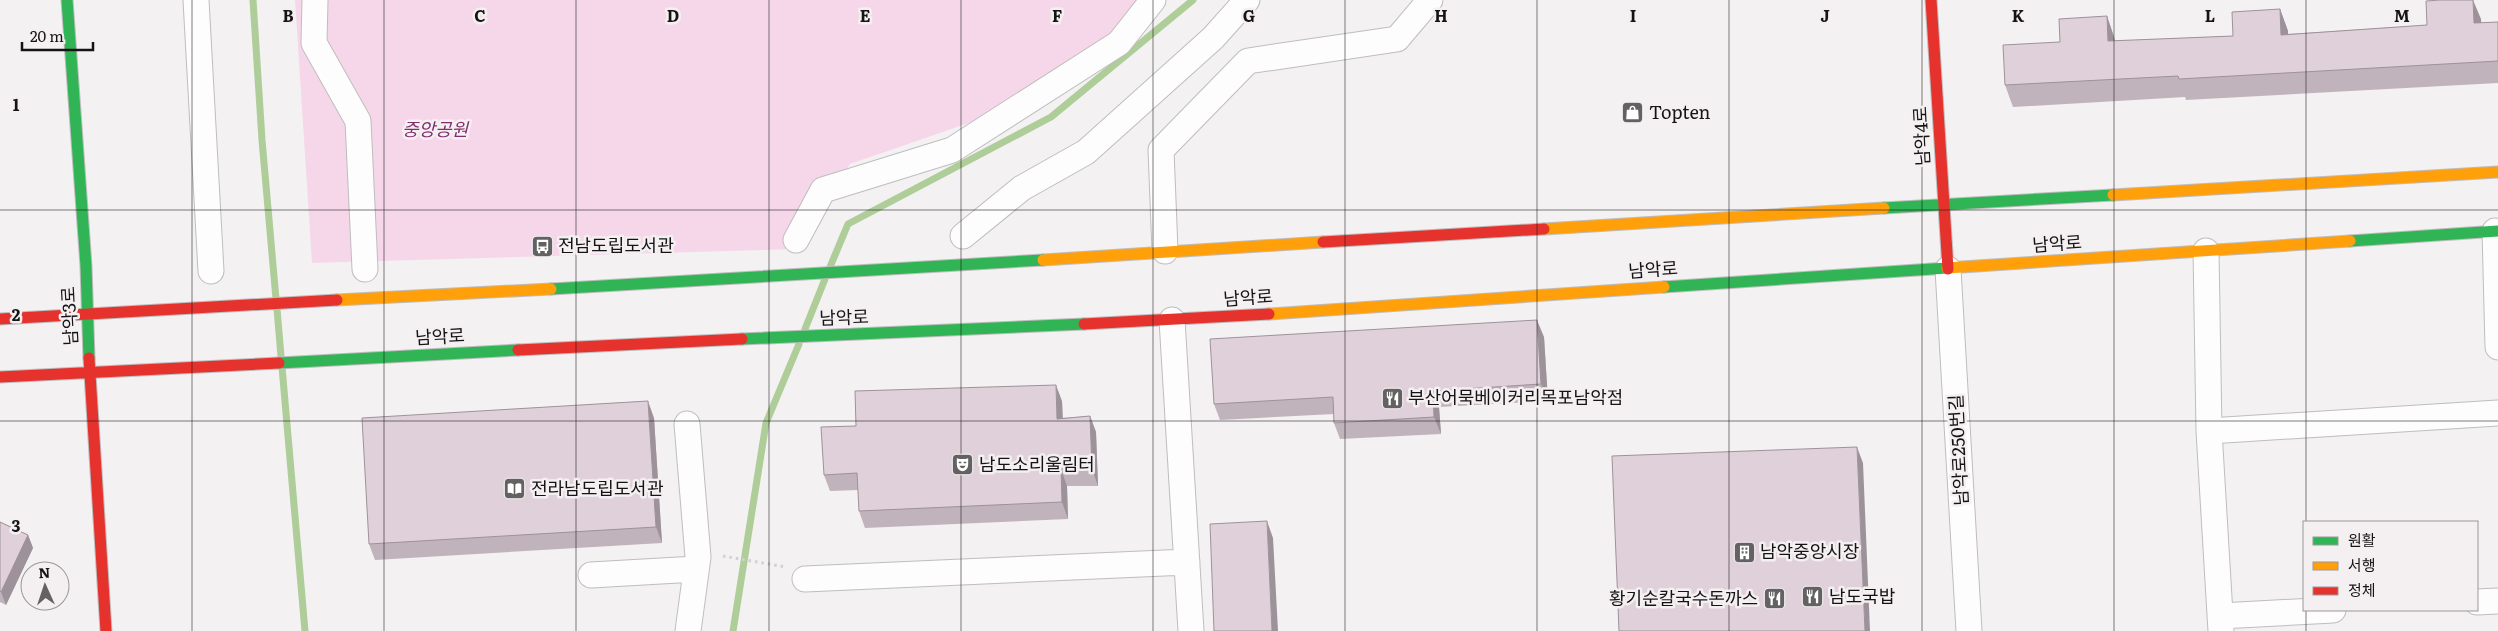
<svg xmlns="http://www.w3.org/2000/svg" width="2498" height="631" font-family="Literata,'Noto Sans KR',serif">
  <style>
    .green { fill: #f6d7ea }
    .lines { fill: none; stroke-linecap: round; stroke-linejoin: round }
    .stream { stroke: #aecd98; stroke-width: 7 }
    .street-casing { stroke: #bfbdbe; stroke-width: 27 }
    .fast-casing { stroke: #bfbdbe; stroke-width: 13 }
    .slow-casing { stroke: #bfbdbe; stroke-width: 13 }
    .jam-casing { stroke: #bfbdbe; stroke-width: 13 }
    .path { stroke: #d1d1d1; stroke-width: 3; stroke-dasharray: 2.5 4; stroke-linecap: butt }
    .street { stroke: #fdfdfd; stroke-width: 25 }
    .fast { stroke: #30b455; stroke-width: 11 }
    .slow { stroke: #ff9f0a; stroke-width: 11 }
    .jam { stroke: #e5322d; stroke-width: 11 }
    .wall { fill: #c1b3bb }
    .shaded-wall { fill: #9d9299 }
    .building { fill: #e0d0da; stroke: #9d9299 }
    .grid { fill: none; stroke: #151314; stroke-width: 1; stroke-opacity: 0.55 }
    .labels { text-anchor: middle; stroke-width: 5; stroke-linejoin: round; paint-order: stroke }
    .poi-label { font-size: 18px; fill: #151314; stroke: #f4f0f2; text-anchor: start }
    .park-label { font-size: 18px; font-style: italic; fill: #842c6d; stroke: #f4f0f2 }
    .street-label { font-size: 18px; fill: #151314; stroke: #f4f0f2 }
    .grid-label { font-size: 16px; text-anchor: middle; font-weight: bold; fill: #151314; stroke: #f4f0f2; stroke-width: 5; stroke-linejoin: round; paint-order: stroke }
  </style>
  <rect width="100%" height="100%" fill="#f3f1f2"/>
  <path class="green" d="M 295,0 L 1140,0 L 1067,89 L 850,164 L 799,249 L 312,263 Z"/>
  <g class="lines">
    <path class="stream" d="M 253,0 L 262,140 L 276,299
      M 830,267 L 848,224 L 1051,117 L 1193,0
      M 277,309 L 281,356
      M 805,329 L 825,279
      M 282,367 L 305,631
      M 733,631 L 766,423 L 799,344"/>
    <defs>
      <path id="street" d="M 196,0 L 211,271
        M 315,0 L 314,43 L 358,121 L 365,269
        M 2495,231 L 2498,347
        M 963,236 L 1022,188 L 1086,152 L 1213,38 L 1247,0
        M 796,240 L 823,190 L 952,150 L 1119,43 L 1153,0
        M 1165,251 L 1161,150 L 1248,61 L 1397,39 L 1430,0
        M 2206,251 L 2209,431
        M 1948,269 L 1969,631
        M 1172,320 L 1191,631
        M 687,424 L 698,557 L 688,631
        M 591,575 L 696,569
        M 805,579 L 1187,562
        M 2477,602 L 2498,601
        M 2220,616 L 2333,610
        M 2221,631 L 2209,431 L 2498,413"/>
      <path id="fast" d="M 67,0 L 86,266 L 89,358
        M 1884,208 L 2113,195
        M 2350,241 L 2498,231
        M 1664,287 L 1947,268
        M 551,289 L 1043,260
        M 742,339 L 1084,324
        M 279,363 L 518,350"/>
      <path id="slow" d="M 2113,195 L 2498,172
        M 1544,229 L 1884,208
        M 1043,260 L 1323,242
        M 1947,268 L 2350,241
        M 337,300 L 551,289
        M 1269,314 L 1664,287"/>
      <path id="jam" d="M 1931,0 L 1948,269
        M 1323,242 L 1544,229
        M 0,319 L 337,300
        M 1084,324 L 1269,314
        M 518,350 L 742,339
        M 89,358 L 106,631
        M 0,377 L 279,363"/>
    </defs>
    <use href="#street" class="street-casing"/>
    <use href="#fast" class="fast-casing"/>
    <use href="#slow" class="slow-casing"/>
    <use href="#jam" class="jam-casing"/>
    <path class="path" d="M 723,556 L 786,567"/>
    <use href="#street" class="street"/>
    <use href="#fast" class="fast"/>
    <use href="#slow" class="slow"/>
    <use href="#jam" class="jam"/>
  </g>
  <path class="wall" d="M 2280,9 L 2288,31 L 2288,34 L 2427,25 L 2481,19 L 2481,23 L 2498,22 L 2498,83 L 2186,100 L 2185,97 L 2013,107 L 2005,85 L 2060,42 L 2107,16 L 2114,37 L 2115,41 L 2233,36 Z
    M 1544,337 L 1548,401 L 1439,407 L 1441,434 L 1340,439 L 1334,423 L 1334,414 L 1220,420 L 1214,404 Z
    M 1062,401 L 1063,418 L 1090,416 L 1096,432 L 1098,486 L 1067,486 L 1068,519 L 865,528 L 859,511 L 858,490 L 830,491 L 824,475 Z
    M 654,418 L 662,543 L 375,560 L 369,544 Z
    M 0,522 L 28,535 L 33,548 L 6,605 L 0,602 Z"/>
  <path class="shaded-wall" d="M 2473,0 L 2481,19 L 2482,45 L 2474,23 Z
    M 2280,9 L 2288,31 L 2289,56 L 2281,35 Z
    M 2107,16 L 2114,37 L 2116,62 L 2108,41 Z
    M 1537,320 L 1544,337 L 1548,401 L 1541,384 Z
    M 1056,385 L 1062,401 L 1063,436 L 1057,419 Z
    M 1433,391 L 1439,407 L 1441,434 L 1434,417 Z
    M 648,401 L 654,418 L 662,543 L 656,527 Z
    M 1090,416 L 1096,432 L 1098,486 L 1092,469 Z
    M 1857,447 L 1863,463 L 1870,631 L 1865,631 Z
    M 1061,469 L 1067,486 L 1068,519 L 1062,502 Z
    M 1267,521 L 1273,538 L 1278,631 L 1272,631 Z
    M 28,535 L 33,548 L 6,605 L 1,592 Z"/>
  <path class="building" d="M 2440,0 L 2473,0 L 2474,23 L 2498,22 L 2498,61 L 2179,79 L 2178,76 L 2005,85 L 2003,45 L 2060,42 L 2059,19 L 2107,16 L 2108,41 L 2233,36 L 2232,12 L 2280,9 L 2281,35 L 2427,25 L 2426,1 Z
    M 1537,320 L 1541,384 L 1433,391 L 1434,417 L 1334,423 L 1333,397 L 1214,404 L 1210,339 Z
    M 1056,385 L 1057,419 L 1090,416 L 1092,469 L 1061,469 L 1062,502 L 859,511 L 857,473 L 824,475 L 821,427 L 856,426 L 855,391 Z
    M 648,401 L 656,527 L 369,544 L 362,418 Z
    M 1857,447 L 1865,631 L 1619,631 L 1612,456 Z
    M 1267,521 L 1272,631 L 1214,631 L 1210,524 Z
    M 0,522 L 28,535 L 1,592 L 0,591 Z"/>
  <path class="grid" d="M 192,0 L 192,631M 384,0 L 384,631M 576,0 L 576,631M 769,0 L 769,631M 961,0 L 961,631M 1153,0 L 1153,631M 1345,0 L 1345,631M 1537,0 L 1537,631M 1729,0 L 1729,631M 1922,0 L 1922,631M 2114,0 L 2114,631M 2306,0 L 2306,522M 0,210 L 2498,210M 0,421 L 2498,421M 2306,610 L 2306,631"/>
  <defs>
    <symbol id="shop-square" viewBox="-11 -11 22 22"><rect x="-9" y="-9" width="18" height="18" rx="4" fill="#636162" stroke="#f4f0f2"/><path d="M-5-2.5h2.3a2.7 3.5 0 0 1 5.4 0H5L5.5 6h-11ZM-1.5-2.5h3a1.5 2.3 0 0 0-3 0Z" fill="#fff"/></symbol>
    <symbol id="bus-square" viewBox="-11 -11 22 22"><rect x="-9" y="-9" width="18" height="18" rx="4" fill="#636162" stroke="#f4f0f2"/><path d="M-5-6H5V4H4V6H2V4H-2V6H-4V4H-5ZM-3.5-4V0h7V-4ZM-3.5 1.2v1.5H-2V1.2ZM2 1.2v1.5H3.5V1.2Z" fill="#fff"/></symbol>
    <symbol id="restaurant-square" viewBox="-11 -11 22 22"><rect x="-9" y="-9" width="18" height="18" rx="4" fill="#636162" stroke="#f4f0f2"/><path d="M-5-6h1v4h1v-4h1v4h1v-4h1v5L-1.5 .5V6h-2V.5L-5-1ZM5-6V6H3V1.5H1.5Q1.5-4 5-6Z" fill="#fff"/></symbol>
    <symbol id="theatre-square" viewBox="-11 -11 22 22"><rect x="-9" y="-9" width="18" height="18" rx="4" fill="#636162" stroke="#f4f0f2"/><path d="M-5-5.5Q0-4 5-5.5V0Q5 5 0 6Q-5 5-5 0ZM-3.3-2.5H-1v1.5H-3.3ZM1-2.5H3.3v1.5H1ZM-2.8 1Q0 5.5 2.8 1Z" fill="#fff"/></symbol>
    <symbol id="library-square" viewBox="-11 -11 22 22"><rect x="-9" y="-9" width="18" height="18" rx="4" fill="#636162" stroke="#f4f0f2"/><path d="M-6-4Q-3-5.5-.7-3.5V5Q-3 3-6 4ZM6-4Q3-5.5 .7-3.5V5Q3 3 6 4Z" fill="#fff"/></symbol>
    <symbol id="building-square" viewBox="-11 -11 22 22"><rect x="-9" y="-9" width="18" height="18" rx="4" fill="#636162" stroke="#f4f0f2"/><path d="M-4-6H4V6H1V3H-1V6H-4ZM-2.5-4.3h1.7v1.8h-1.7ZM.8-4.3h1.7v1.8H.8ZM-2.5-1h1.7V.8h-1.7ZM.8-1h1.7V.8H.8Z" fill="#fff"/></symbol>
  </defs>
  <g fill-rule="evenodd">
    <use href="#shop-square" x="1620" y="100" width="25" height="25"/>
    <use href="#bus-square" x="530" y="234" width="25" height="25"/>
    <use href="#restaurant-square" x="1380" y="386" width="25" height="25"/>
    <use href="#theatre-square" x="950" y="452" width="25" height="25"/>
    <use href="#library-square" x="502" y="476" width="25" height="25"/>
    <use href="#building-square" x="1732" y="540" width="25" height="25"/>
    <use href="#restaurant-square" x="1800" y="584" width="25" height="25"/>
    <use href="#restaurant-square" x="1762" y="586" width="25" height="25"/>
  </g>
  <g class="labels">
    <g class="poi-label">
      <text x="1649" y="119">Topten</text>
      <text x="558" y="252">전남도립도서관</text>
      <text x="1408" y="404">부산어묵베이커리목포남악점</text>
      <text x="979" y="471">남도소리울림터</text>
      <text x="531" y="495">전라남도립도서관</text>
      <text x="1760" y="558">남악중앙시장</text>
      <text x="1829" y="603">남도국밥</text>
      <text x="1758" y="605" text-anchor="end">황기순칼국수돈까스</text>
    </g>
    <g class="park-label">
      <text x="435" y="136">중앙공원</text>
    </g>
    <g class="street-label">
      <text transform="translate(1922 136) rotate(-93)" y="6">남악4로</text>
      <text transform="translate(2057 244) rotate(-4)" y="6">남악로</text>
      <text transform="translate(1653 270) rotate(-4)" y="6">남악로</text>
      <text transform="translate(1248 298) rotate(-4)" y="6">남악로</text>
      <text transform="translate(70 316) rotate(-93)" y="6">남악3로</text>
      <text transform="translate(844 318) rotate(-2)" y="6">남악로</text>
      <text transform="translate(440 337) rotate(-3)" y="6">남악로</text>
      <text transform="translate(1959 450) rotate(-93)" y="6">남악로250번길</text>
    </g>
  </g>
  <g class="grid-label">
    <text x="288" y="22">B</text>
    <text x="480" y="22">C</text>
    <text x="673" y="22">D</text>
    <text x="865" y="22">E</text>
    <text x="1057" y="22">F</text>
    <text x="1249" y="22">G</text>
    <text x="1441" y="22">H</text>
    <text x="1633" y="22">I</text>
    <text x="1825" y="22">J</text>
    <text x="2018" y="22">K</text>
    <text x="2210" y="22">L</text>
    <text x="2402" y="22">M</text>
    <text x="16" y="111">1</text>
    <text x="16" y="321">2</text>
    <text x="16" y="532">3</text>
  </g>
  <rect x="2303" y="521" width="175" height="90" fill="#f4f0f2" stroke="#9b9899"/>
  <rect x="2313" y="537" width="25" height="8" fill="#30b455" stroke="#9b9899"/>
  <text x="2348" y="546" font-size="15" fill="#151314">원활</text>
  <rect x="2313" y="562" width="25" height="8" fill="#ff9f0a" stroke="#9b9899"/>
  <text x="2348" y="571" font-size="15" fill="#151314">서행</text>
  <rect x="2313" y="587" width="25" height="8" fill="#e5322d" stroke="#9b9899"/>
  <text x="2348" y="596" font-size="15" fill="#151314">정체</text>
  <g transform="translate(45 586) rotate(357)"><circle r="24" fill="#f4f0f2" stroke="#9b9899"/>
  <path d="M0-4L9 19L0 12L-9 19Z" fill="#636162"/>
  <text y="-8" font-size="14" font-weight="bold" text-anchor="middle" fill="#151314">N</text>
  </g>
  <path d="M22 42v8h71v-8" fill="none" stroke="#151314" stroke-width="2.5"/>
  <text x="30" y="42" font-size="15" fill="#151314" stroke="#f4f0f2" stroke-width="4" paint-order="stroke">20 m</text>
</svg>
